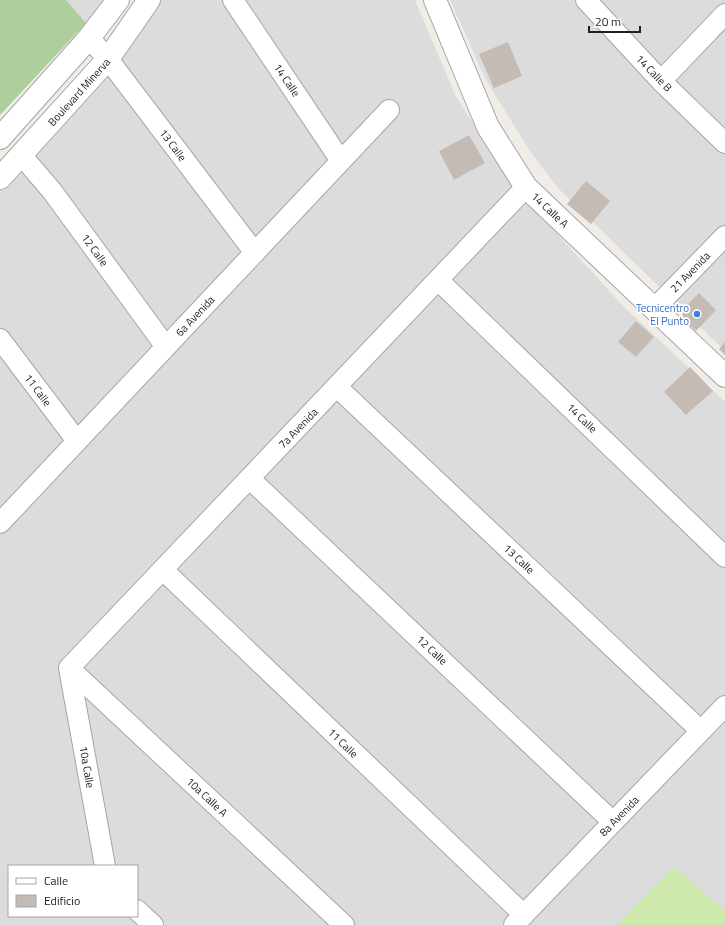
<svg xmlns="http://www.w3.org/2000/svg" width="725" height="925" font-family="'Titillium Web',sans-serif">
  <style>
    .residential { fill: #dddcdc; fill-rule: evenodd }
    .grass { fill: #cde9ac }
    .forest { fill: #accf9b }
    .building { fill: #c5bbb5 }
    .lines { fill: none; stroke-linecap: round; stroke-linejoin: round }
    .minor-casing { stroke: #a6a6a6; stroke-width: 22 }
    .tertiary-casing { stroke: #a6a6a6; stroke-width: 24 }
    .minor { stroke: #fff; stroke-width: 20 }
    .tertiary { stroke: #fff; stroke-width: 22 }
    .shop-dot { fill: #3f7fe0; stroke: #fff; stroke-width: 1.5 }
    .labels { text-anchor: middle; stroke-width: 3.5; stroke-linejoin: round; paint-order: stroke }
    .street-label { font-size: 11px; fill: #1f1f1f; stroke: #fff }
    .shop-label { font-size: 11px; fill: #366cbe; stroke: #fff; text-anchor: end }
  </style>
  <rect width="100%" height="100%" fill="#f0ece6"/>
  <path class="residential" d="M 66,0 L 103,0 L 86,23 Z
    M 158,0 L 415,0 L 456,97 L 494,155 L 539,214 L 623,306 L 725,402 L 725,925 L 0,925 L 0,183 ZM 9,866 L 137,866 L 137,916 L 9,916 Z
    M 450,0 L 725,0 L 725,351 L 557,187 L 530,151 L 486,80 Z"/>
  <path class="grass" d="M 674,867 L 725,911 L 725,925 L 617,925 Z"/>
  <path class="forest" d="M 0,0 L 66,0 L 86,23 L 0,115 Z"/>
  <path class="building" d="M 508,42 L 522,76 L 494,88 L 479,54 Z
    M 469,135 L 485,163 L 454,180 L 439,151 Z
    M 586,181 L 610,201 L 591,224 L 567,204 Z
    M 699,293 L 716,310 L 696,331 L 683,319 L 682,310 Z
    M 636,321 L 654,337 L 636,357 L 618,342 Z
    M 725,342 L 725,355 L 719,349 Z
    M 690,367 L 713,391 L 686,415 L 664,392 Z"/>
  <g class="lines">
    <defs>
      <path id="minor" d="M 233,0 L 341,161
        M 586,0 L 661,81 L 725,143
        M 89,38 L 108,59 L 255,253
        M 661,81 L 725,14
        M 22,156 L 52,191 L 166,347
        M 438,280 L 725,557
        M 655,308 L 725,236
        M 0,339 L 77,441
        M 337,387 L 701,731
        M 250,479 L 613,822
        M 0,523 L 389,110
        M 163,570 L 524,915
        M 69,668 L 526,187
        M 69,668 L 344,925
        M 69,668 L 105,866
        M 137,910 L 153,925
        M 514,925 L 725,706"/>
      <path id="tertiary" d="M 435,0 L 488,127 L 526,187 L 725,376
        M 0,138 L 89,38 L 118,0
        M 0,178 L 108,59 L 149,0"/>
    </defs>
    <use href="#minor" class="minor-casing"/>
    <use href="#tertiary" class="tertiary-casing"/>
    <use href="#minor" class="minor"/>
    <use href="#tertiary" class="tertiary"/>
  </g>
  <circle class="shop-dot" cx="697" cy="314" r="4"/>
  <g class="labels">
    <g class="street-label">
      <text transform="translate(654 73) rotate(46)" y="4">14 Calle B</text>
      <text transform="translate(287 80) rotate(56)" y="4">14 Calle</text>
      <text transform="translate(79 92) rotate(-48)" y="4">Boulevard Minerva</text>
      <text transform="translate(173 145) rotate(53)" y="4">13 Calle</text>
      <text transform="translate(550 210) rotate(43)" y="4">14 Calle A</text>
      <text transform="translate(95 250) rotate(54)" y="4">12 Calle</text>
      <text transform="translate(690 272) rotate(-46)" y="4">21 Avenida</text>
      <text transform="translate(195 316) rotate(-47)" y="4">6a Avenida</text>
      <text transform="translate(38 390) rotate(53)" y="4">11 Calle</text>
      <text transform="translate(582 418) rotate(44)" y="4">14 Calle</text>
      <text transform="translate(298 428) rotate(-46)" y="4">7a Avenida</text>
      <text transform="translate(519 559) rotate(43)" y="4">13 Calle</text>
      <text transform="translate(432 650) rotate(43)" y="4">12 Calle</text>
      <text transform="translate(343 743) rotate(44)" y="4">11 Calle</text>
      <text transform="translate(87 767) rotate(80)" y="4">10a Calle</text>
      <text transform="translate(207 797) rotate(43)" y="4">10a Calle A</text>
      <text transform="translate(619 816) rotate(-46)" y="4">8a Avenida</text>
    </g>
    <g class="shop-label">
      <text x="689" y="312">Tecnicentro<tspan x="689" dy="13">El Punto</tspan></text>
    </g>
  </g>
  <rect x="8" y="865" width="130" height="52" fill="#ffffff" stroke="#a5a5a5"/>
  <rect x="16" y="878" width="20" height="6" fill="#ffffff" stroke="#a5a5a5"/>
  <text x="44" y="885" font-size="12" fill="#1f1f1f">Calle</text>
  <rect x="16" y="895" width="20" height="12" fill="#c5bbb5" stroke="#a5a5a5"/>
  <text x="44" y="905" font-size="12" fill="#1f1f1f">Edificio</text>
  <path d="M589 26v6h51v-6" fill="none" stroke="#1f1f1f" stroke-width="2"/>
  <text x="595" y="26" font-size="12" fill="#1f1f1f" stroke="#ffffff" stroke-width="3" paint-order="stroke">20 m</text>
</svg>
